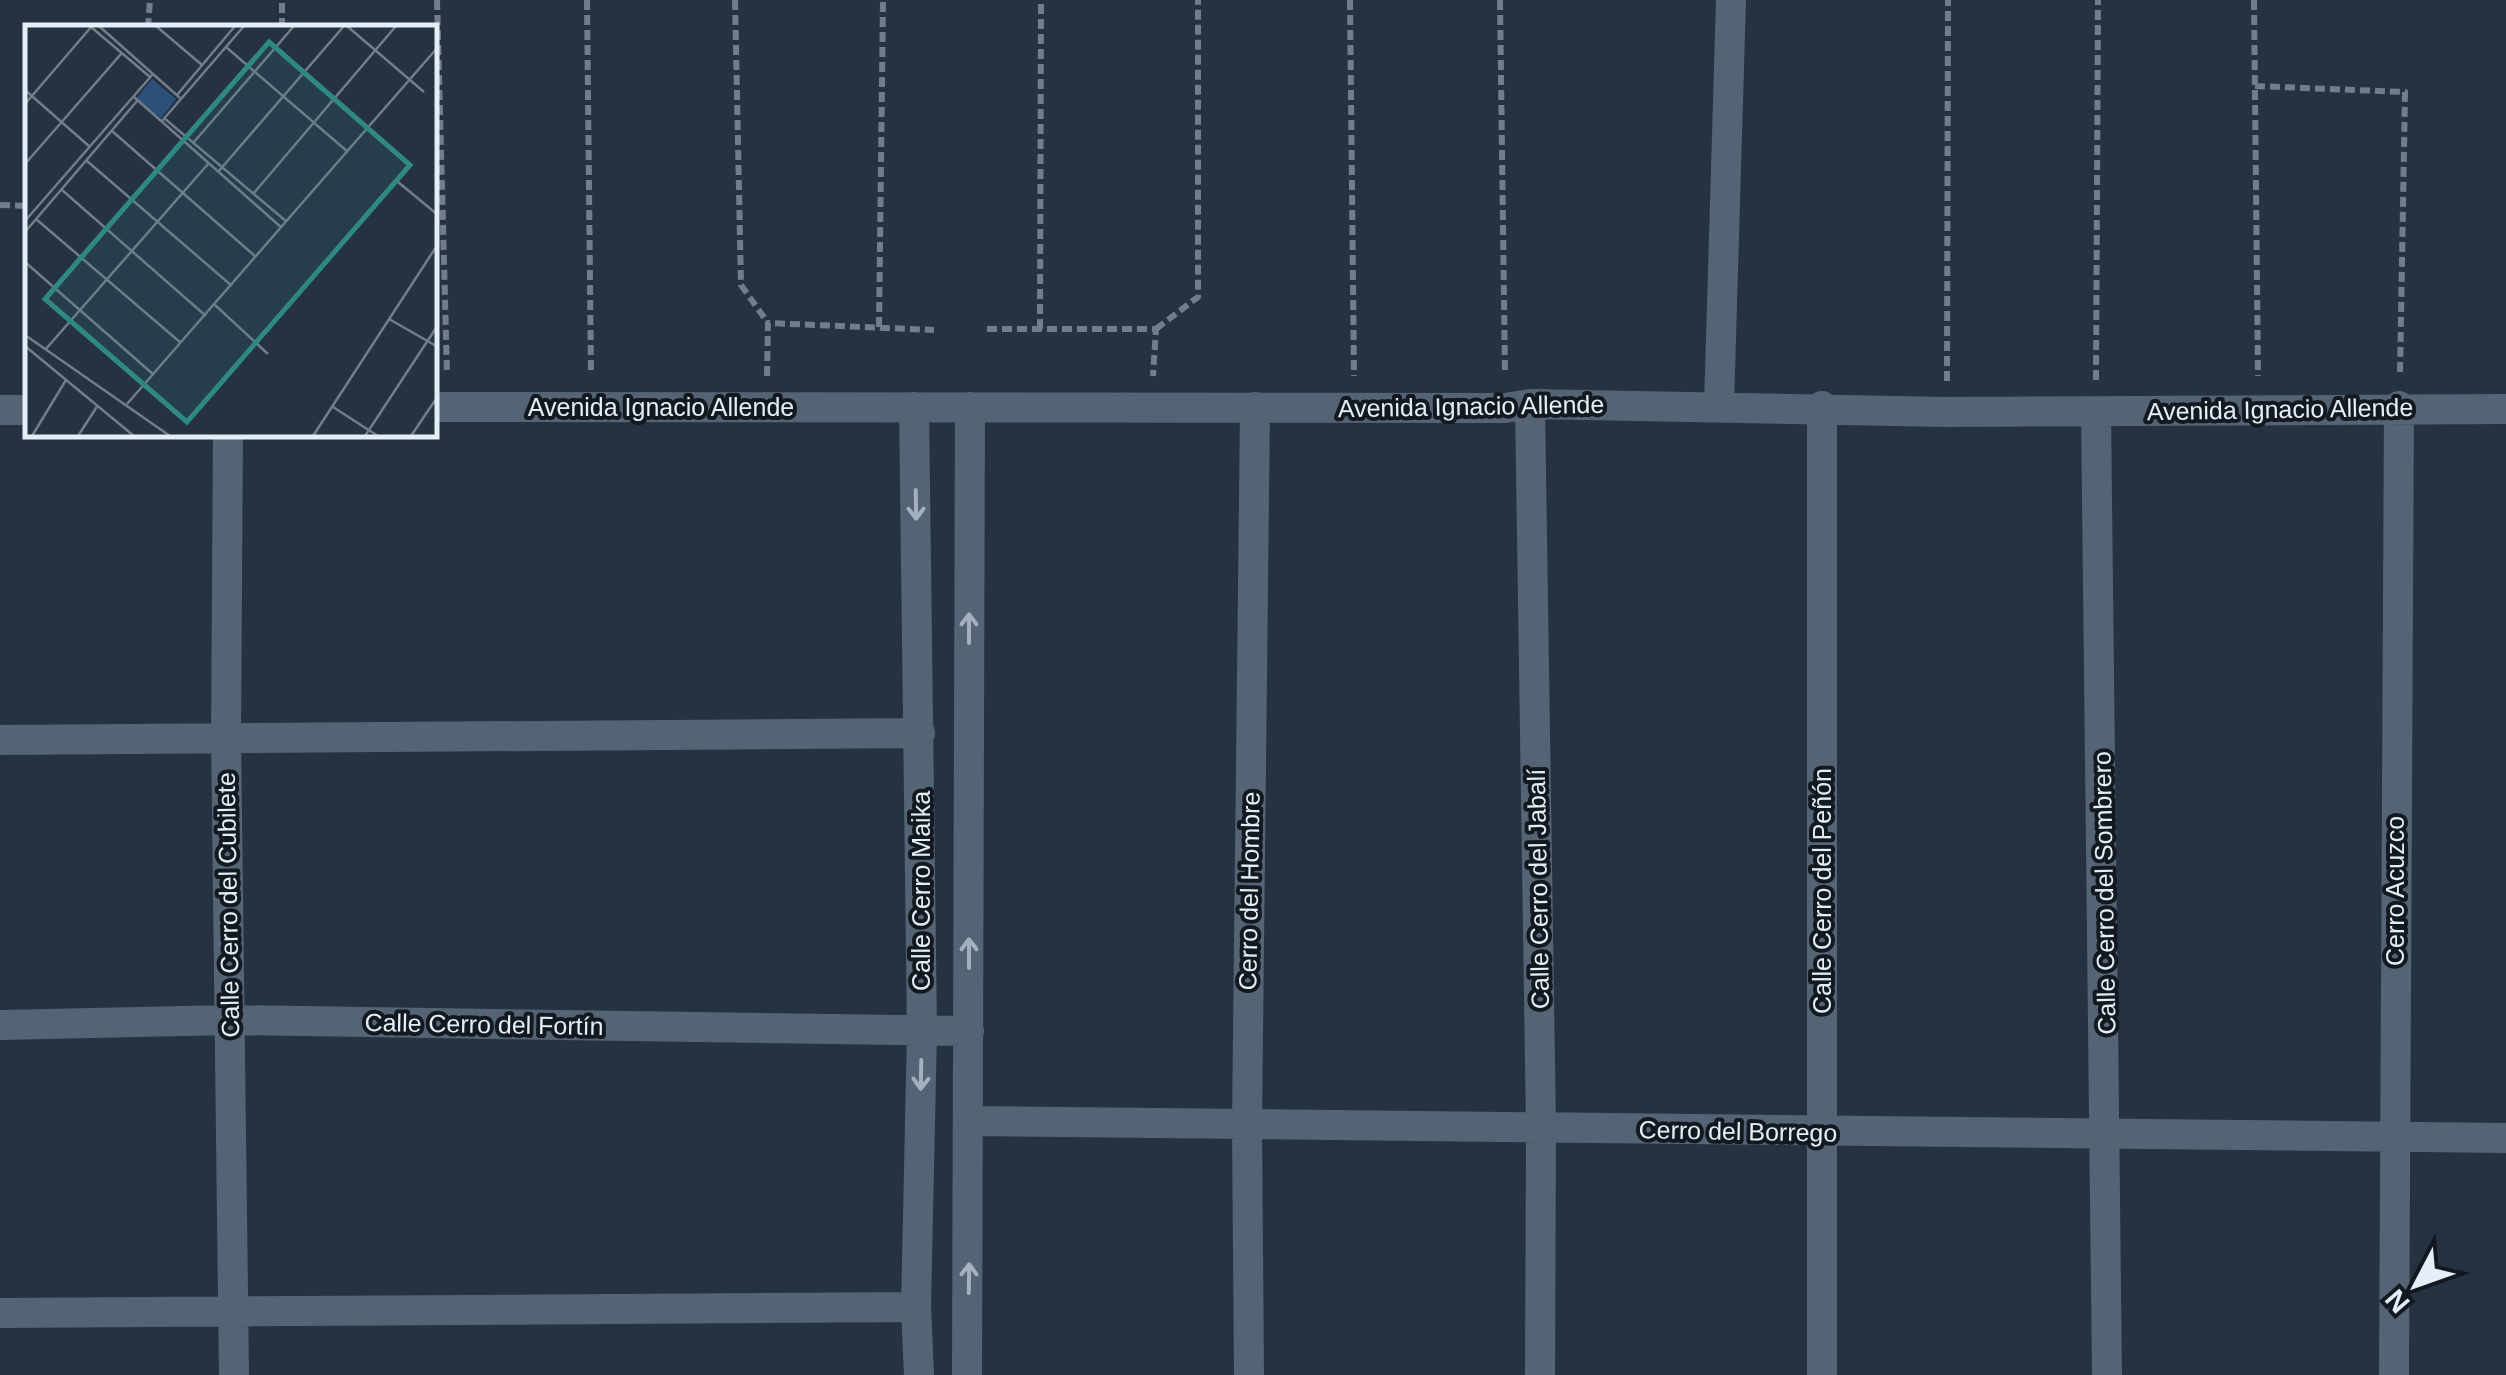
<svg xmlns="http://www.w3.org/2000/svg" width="2506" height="1375" font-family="Arial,sans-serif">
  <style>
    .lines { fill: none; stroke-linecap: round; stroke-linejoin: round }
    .path { stroke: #717d8a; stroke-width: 6; stroke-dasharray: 10 5; stroke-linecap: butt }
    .minor { stroke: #556474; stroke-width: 30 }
    .oneway { stroke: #a4b0bd }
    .labels { text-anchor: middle; stroke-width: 8; stroke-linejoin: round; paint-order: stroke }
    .street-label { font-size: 25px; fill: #e5eef8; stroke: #131920 }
    .inset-road { fill: none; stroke: #727d8a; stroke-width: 2.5 }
    .view { fill: #2f8883; fill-opacity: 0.15; stroke: #2f8883; stroke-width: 5 }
    .inset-edge { fill: none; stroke: #e5eef8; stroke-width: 5 }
  </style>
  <rect width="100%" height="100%" fill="#253241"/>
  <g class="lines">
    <path class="path" d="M 437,0 L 447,374
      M 587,0 L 591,374
      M 735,0 L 741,285 L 768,323
      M 1350,0 L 1354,376
      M 1500,0 L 1505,374
      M 2254,0 L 2258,376
      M 148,28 L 150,0
      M 282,28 L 282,0
      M 2255,86 L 2405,92 L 2400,375
      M 0,205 L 28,206
      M 879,327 L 883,0
      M 987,329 L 1156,329 L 1153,376
      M 1040,329 L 1041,0
      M 1156,329 L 1198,297 L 1198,0
      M 767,376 L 768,323 L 934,330
      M 2096,380 L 2098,0
      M 1947,381 L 1948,0"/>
    <path class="minor" d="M 1530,404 L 1541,1128 L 1540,1375
      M 1719,406 L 1731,0
      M 1822,406 L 1822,1375
      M 435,407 L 1505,408 L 1530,404 L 1946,412 L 2506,409
      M 914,407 L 922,1030 L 916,1307 L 919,1375
      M 0,410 L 28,410
      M 2096,412 L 2107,1375
      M 228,435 L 226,736 L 234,1375
      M 0,740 L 920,733
      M 0,1025 L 230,1020 L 969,1031
      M 971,1121 L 2506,1138
      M 0,1313 L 916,1307
      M 967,1375 L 970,407
      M 1249,1375 L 1247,1124 L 1255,407
      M 2394,1375 L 2399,406"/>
  </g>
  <defs><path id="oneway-shaft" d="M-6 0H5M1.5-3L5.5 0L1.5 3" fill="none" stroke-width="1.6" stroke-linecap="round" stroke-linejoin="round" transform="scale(2.5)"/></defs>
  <g class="oneway">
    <use href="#oneway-shaft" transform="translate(916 505) rotate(89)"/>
    <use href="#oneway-shaft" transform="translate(969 628) rotate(-90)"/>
    <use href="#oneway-shaft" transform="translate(969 953) rotate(-90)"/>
    <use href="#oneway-shaft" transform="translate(921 1075) rotate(91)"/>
    <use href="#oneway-shaft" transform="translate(969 1278) rotate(-89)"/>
  </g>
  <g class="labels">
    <g class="street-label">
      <text transform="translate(1471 406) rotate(-1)" y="9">Avenida Ignacio Allende</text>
      <text x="661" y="416">Avenida Ignacio Allende</text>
      <text transform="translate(2280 409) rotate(-1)" y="9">Avenida Ignacio Allende</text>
      <text transform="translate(1538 889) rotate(-91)" y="9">Calle Cerro del Jabalí</text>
      <text transform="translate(921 891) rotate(-90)" y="9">Calle Cerro Maika</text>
      <text transform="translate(1249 891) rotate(-89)" y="9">Cerro del Hombre</text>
      <text transform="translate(1822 891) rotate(-90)" y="9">Calle Cerro del Peñón</text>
      <text transform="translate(2395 891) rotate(-90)" y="9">Cerro Acuzco</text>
      <text transform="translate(2104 893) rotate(-91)" y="9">Calle Cerro del Sombrero</text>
      <text transform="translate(228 905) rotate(-91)" y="9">Calle Cerro del Cubilete</text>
      <text transform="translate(484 1024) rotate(1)" y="9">Calle Cerro del Fortín</text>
      <text transform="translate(1738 1131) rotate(1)" y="9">Cerro del Borrego</text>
    </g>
  </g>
  <g transform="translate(25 25)">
    <rect width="412" height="412" fill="#253241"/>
    <path d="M 127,54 L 151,74 L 136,93 L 111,74 Z" fill="#2b507a"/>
    <path class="inset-road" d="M 74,1 L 155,73M 131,1 L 177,40M 322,1 L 399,67M 66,2 L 125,52M 201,22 L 323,127M 0,65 L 65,122M 152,70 L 210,1M 109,72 L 257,203M 0,79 L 67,1M 139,93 L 262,197M 137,96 L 219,1M 87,106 L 231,232M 169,117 L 269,1M 62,136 L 207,261M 0,139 L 96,29M 193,147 L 319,1M 373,157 L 413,190M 37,165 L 181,291M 228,169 L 371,1M 11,194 L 156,318M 0,196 L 128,49M 0,207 L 112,76M 0,237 L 129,350M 190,280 L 243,329M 364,294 L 413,322M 0,310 L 145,411M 0,321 L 109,411M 20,325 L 183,139M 102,379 L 413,22M 308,382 L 353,411M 7,411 L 41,355M 53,411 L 73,380M 288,411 L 413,219M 340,411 L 413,300M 386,411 L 413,371"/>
    <path class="view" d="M 244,17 L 385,140 L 162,397 L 20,274 Z"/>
    <rect width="412" height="412" class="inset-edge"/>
  </g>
  <g transform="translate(2416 1285) rotate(229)" stroke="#131920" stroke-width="8" paint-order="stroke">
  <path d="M0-8L18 38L0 25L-18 38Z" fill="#e5eef8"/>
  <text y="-15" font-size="28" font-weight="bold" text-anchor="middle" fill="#e5eef8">N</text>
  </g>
</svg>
